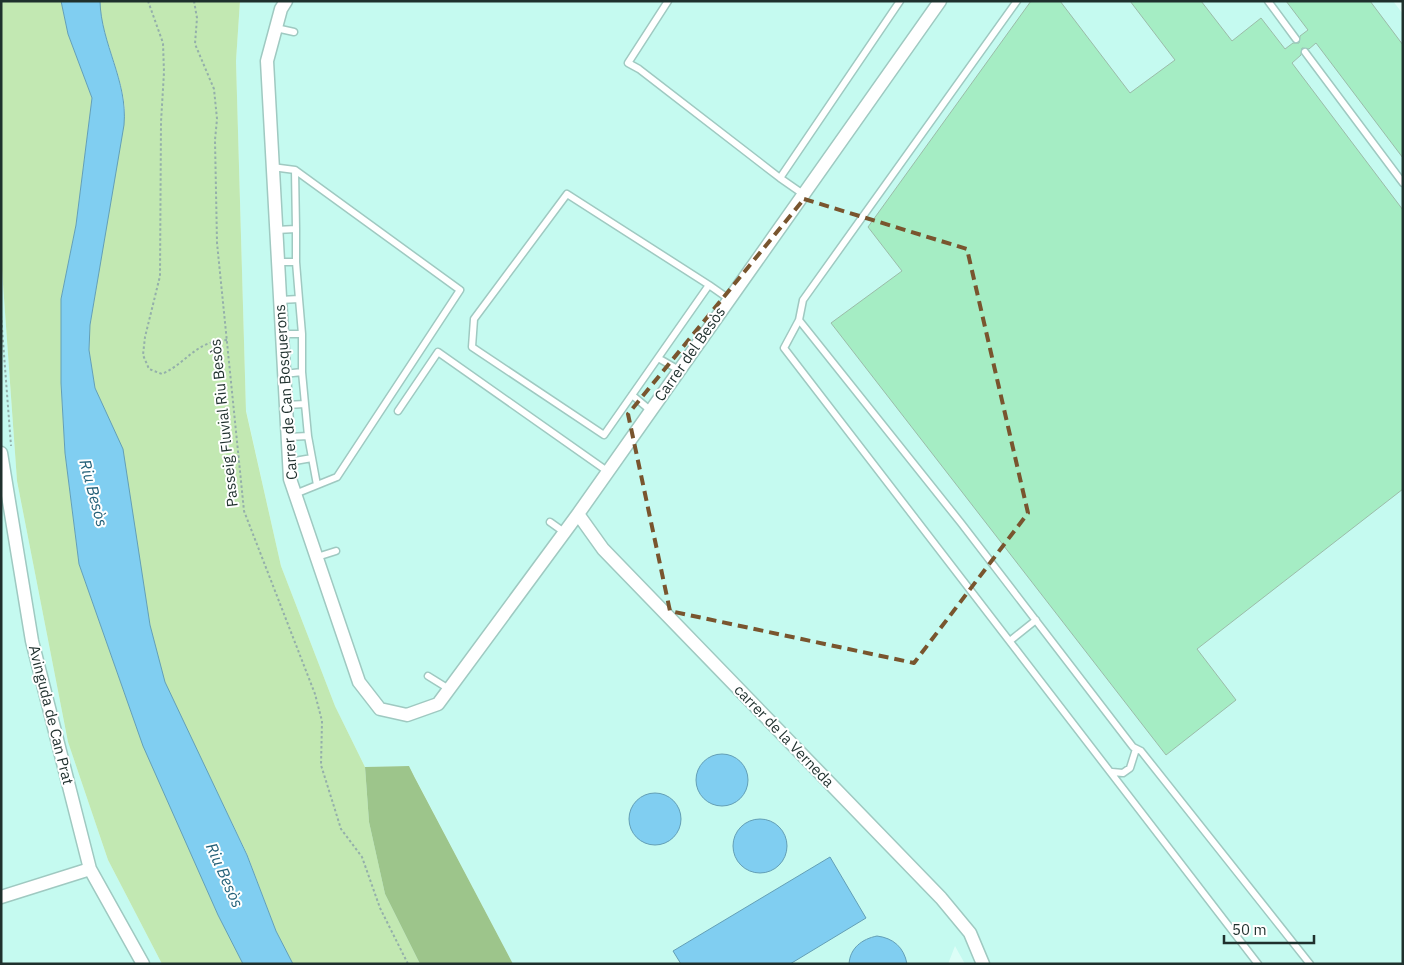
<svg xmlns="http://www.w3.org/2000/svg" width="1404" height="965" font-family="'IBM Plex Sans',sans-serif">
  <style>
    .built { fill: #c5faf0 }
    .green { fill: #c2e8b2 }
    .forest { fill: #9dc58b }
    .water { fill: #80cef1; stroke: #639fb6 }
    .building { fill: #a5edc4; stroke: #9bbca9 }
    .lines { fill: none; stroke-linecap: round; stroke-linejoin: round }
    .lane-casing { stroke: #9fc9c1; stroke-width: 9 }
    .street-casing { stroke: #9fc9c1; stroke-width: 15 }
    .path { stroke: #94afaa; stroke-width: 2; stroke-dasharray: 2.5 2.5; stroke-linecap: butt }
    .lane { stroke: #fff; stroke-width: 6 }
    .street { stroke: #fff; stroke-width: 12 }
    .marked { fill: none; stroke: #79552e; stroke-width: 4; stroke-dasharray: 10 6; stroke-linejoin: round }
    .labels { text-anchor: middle; stroke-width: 4; stroke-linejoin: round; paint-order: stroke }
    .street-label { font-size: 15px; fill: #1f302d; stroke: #fff }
    .water-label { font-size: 16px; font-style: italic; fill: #236078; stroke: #fff }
  </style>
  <rect width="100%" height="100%" fill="#dcfef7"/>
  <path class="built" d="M 240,1 L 1393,1 L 1403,14 L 1403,964 L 965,964 L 955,946 L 948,964 L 513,964 L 409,766 L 365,767 L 335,706 L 281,566 L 246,410 L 236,61 Z
    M 1,256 L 17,481 L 68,742 L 108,860 L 162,964 L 1,964 Z"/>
  <path class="green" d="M 1,1 L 61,1 L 68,34 L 92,98 L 76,225 L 61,299 L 61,383 L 65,453 L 79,564 L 135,723 L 218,915 L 243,964 L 162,964 L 108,860 L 68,742 L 17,481 L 1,256 Z
    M 100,1 L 240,1 L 236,61 L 246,411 L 281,566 L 335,706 L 365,767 L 369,822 L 385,894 L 420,964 L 293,964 L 276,931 L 247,854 L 164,682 L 150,625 L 118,440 L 95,388 L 89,350 L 90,325 L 125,111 C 123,73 101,39 100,1 Z"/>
  <path class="forest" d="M 409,766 L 415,778 L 513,964 L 420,964 L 385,894 L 369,822 L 365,767 Z"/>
  <path class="water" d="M 61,1 L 100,1 C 101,44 128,81 124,125 L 90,325 L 89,350 L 95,388 L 123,449 L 150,625 L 165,682 L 247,855 L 276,931 L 293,964 L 243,964 L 218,915 L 143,746 L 79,564 L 65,453 L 61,383 L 61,299 L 76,225 L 92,98 L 68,34 Z
    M696 780a26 26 0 1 1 52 0a26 26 0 1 1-52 0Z
    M629 819a26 26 0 1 1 52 0a26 26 0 1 1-52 0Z
    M733 846a27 27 0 1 1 54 0a27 27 0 1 1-54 0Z
    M 830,857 L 866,918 L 790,964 L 681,964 L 673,951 Z
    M 877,936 C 893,938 904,947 907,964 L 849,964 C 850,948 862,939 877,936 Z"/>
  <path class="building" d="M 1031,1 L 1060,1 L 1130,93 L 1175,60 L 1130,1 L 1201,1 L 1232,41 L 1261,18 L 1285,49 L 1293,43 L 1299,43 L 1300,36 L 1308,30 L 1286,1 L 1370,1 L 1403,45 L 1403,158 L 1316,43 L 1309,49 L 1302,48 L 1301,55 L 1292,63 L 1403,210 L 1403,489 L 1197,649 L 1236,700 L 1166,755 L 831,323 L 902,271 L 868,227 Z"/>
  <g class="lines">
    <defs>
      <path id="lane" d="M 668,1 L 628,63 L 639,69 L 780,178 L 803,194
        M 1268,1 L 1296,39
        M 276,28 L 294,32
        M 1305,52 L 1403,183
        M 272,167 L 295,170 L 460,290 L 337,477 L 295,494
        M 295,170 L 296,229
        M 780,178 L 900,1
        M 276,230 L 296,229 L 296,262
        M 278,262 L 296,262 L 299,299
        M 709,285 L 567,194 L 474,319 L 472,347 L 604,435 L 709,285 L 729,299
        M 280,300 L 299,299 L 302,334
        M 799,320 L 803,300 L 1017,1
        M 282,334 L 302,334 L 302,372
        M 658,358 L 679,370
        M 284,374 L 302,372 L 305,404
        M 632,395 L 650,410
        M 286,405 L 305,404 L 308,436
        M 398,411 L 438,352 L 607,471
        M 288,437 L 308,436 L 317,485
        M 289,462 L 312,458
        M 550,522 L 564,532
        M 317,557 L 336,551
        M 1011,640 L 1036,620
        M 428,676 L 449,689
        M 1112,772 L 1123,773 L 1130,768 L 1136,749
        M 1258,964 L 784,348 L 799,320 L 961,523 L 1133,747 L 1141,751 L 1310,964"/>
      <path id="street" d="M 286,1 L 281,9 L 267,61 L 290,479 L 359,682 L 380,709 L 407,715 L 438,704 L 578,514 L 940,1
        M 1,453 L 32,641 L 90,869 L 143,964
        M 578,514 L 603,549 L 941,898 L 970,933 L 983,964
        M 1,897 L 90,869"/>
    </defs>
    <use href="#lane" class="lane-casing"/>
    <use href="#street" class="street-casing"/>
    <path class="path" d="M 148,1 L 163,43 L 164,72 L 161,122 L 160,276 L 145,337 L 143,355 L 149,369 L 162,374 C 187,363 195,341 227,340
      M 194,1 L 197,18 L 195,44 L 214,89 L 217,119 L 215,140 L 217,243 L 244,511 L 315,694 L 322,721 L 321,765 L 341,829 L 362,857 L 380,908 L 408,964
      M 1,315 L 11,446"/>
    <use href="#lane" class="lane"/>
    <use href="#street" class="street"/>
  </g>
  <path class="marked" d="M 804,199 L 967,249 L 1028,513 L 914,663 L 670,611 L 628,414 Z"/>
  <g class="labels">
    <g class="street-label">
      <text transform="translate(690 354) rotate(-55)" y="5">Carrer del Besòs</text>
      <text transform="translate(286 392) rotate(-94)" y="5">Carrer de Can Bosquerons</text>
      <text transform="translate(224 423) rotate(-96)" y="5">Passeig Fluvial Riu Besòs</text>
      <text transform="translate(51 715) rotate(76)" y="5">Avinguda de Can Prat</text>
      <text transform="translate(784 736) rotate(46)" y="5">carrer de la Verneda</text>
    </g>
    <g class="water-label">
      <text transform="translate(94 493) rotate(75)" y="6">Riu Besòs</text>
      <text transform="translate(225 875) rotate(66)" y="6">Riu Besòs</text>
    </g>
  </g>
  <rect width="1404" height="965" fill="none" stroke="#1f302d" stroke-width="5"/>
  <path d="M1224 935v8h90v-8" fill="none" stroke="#1f302d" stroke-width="2.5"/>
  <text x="1232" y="935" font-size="15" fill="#1f302d" stroke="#ffffff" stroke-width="4" paint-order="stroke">50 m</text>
</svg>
